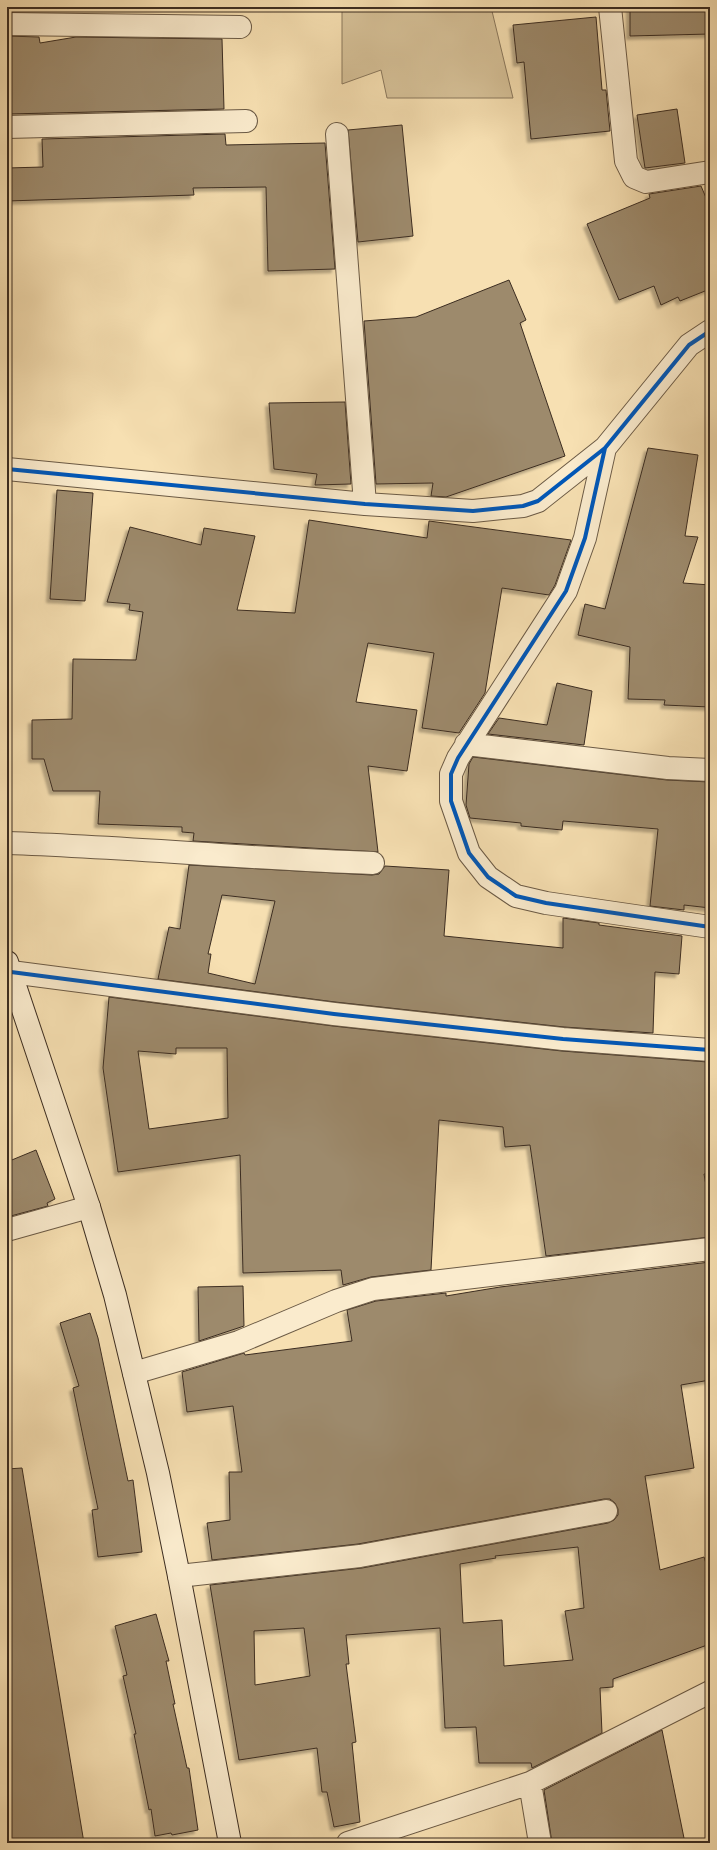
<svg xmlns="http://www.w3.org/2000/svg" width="717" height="1850" font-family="'Libre Caslon Text',serif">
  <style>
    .green { fill: #d7c299; stroke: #8a785d }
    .building { fill: #9d8a6c; stroke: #3c2d21; fill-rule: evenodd; filter: url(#shadow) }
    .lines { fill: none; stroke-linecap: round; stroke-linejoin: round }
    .street-casing { stroke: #6b5a45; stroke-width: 24 }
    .secondary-casing { stroke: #3c2d21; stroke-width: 24 }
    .street { stroke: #faebcd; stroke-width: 22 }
    .secondary { stroke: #faebcd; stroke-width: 22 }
    .cycleway-casing { stroke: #faebcd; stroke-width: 6 }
    .cycleway { stroke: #0057b8; stroke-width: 4 }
  </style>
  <defs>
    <filter id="shadow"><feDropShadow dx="-3.5" dy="3.5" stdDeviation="1" flood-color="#0004"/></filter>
  </defs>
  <rect width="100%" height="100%" fill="#f7e0b2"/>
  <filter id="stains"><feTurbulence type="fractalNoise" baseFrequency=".005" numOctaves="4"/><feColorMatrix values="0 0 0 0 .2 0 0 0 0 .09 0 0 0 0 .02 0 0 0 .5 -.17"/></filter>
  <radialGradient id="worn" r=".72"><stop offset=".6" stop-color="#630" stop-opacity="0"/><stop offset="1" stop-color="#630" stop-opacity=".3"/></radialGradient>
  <path class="green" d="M 342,7 L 491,7 L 513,98 L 387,98 L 381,70 L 342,84 Z"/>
  <path class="building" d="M 630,7 L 710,7 L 710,34 L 630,36 Z
    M 596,17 L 602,90 L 606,90 L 610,131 L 531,139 L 524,62 L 517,63 L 513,25 Z
    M 7,36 L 39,37 L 40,43 L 76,37 L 222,39 L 224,109 L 7,114 Z
    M 677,109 L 685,163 L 645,168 L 637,115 Z
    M 402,125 L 413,236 L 358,242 L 348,130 Z
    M 225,134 L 226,145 L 325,143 L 335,269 L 268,271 L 266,187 L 193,188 L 194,195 L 7,201 L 7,168 L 43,167 L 42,139 Z
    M 701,186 L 710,207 L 710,289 L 680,301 L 678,297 L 661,305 L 654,286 L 619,300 L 587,224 L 650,198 L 649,194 Z
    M 509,280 L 526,320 L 520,323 L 565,456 L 446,497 L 431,496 L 433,483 L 376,484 L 364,321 L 416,317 Z
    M 345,402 L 351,484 L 315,485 L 317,474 L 274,469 L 269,403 Z
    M 648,448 L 698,455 L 685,536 L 698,537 L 683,583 L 710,585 L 710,707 L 664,705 L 665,700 L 628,699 L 630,647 L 578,635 L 585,604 L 605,609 Z
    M 57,490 L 93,493 L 85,601 L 50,599 Z
    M 309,520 L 427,538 L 429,521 L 571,540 L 555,585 L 549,595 L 502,588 L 485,693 L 459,733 L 422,728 L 434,653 L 368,643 L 356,702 L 417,710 L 407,771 L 368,766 L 378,852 L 193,841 L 194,833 L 182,832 L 182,827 L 98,824 L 100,791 L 53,791 L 44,759 L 32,759 L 32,720 L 72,719 L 73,659 L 136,660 L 143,612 L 129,610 L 130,604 L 107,602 L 130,527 L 201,545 L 204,528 L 255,536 L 237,610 L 295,613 Z
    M 557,683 L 592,691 L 584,745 L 488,734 L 499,718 L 547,725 Z
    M 473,757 L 667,780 L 710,782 L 710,908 L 684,905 L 684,910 L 650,906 L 658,829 L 563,821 L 562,830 L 521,826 L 521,823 L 470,818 L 466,805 L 469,764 Z
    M 189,865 L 372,875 L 379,874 L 385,866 L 449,870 L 444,936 L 563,948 L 563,918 L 599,923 L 599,925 L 682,936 L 679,974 L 655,972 L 653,1033 L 564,1027 L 335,1002 L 158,979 L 169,927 L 180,929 ZM 222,895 L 275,901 L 255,984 L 208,973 L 211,954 L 208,954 Z
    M 109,997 L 333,1026 L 562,1051 L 708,1062 L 710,1083 L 710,1174 L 704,1174 L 710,1208 L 710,1237 L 546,1256 L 530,1145 L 505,1147 L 503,1127 L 439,1120 L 431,1270 L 371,1277 L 343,1285 L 341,1270 L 243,1273 L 240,1155 L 118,1172 L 103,1068 ZM 176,1048 L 227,1048 L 228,1118 L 149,1129 L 138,1051 L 176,1054 Z
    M 36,1150 L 55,1199 L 47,1203 L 48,1206 L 7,1217 L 7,1162 Z
    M 710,1262 L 710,1380 L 681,1385 L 694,1468 L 645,1476 L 660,1570 L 704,1557 L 710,1576 L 710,1644 L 613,1679 L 613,1687 L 600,1688 L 602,1733 L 532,1768 L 531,1763 L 479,1763 L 476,1727 L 445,1728 L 440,1628 L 346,1635 L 349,1664 L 346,1664 L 356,1742 L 352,1743 L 360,1822 L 334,1827 L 327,1792 L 322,1792 L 317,1748 L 239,1760 L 210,1585 L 362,1568 L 608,1523 L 614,1520 L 618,1515 L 618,1509 L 615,1503 L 610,1499 L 604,1499 L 358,1544 L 212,1560 L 207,1523 L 230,1520 L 229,1472 L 242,1472 L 233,1406 L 187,1412 L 182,1372 L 244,1353 L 245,1355 L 352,1341 L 347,1310 L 376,1301 L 446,1293 L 446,1296 L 500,1287 ZM 578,1547 L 584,1608 L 565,1611 L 573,1660 L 504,1666 L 502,1620 L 463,1623 L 460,1564 L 496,1558 L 495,1556 ZM 304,1628 L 310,1676 L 255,1685 L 254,1631 Z
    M 243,1286 L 244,1326 L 199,1341 L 198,1287 Z
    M 90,1313 L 98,1338 L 128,1481 L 133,1480 L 142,1552 L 98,1557 L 92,1510 L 98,1509 L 73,1388 L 79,1386 L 60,1323 Z
    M 22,1468 L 84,1843 L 7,1843 L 7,1469 Z
    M 156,1614 L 169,1661 L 166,1661 L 175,1704 L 173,1704 L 187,1768 L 189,1768 L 198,1830 L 172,1835 L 171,1833 L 155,1836 L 151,1809 L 149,1810 L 134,1734 L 136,1734 L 123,1676 L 127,1675 L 115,1626 Z
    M 662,1730 L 685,1843 L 552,1843 L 544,1790 Z"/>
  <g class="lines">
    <defs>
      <path id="street" d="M 610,7 L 626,161 L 634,177 L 646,182 L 710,172
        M 7,24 L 240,27
        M 7,127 L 246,121
        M 337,134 L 365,504
        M 605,448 L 585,538 L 566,591 L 458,758 L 451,774 L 451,801 L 469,853 L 488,877 L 516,896 L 546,903 L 710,927
        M 7,469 L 365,504 L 473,511 L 523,506 L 538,501 L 605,448 L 689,345 L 710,331
        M 466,744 L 668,768 L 710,770
        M 7,843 C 129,847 251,859 373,863
        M 11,972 L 334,1014 L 563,1039 L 710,1050
        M 7,1230 L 89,1207
        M 134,1373 L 239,1342 L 336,1301 L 373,1289 L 710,1249
        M 179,1576 L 360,1556 L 606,1511
        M 530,1783 L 540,1843
        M 348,1843 L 530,1783 L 710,1692"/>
      <path id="secondary" d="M 7,962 L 89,1207 L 115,1295 L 158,1473 L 179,1576 L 230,1843"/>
    </defs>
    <use href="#street" class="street-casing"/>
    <use href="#secondary" class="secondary-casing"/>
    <use href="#street" class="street"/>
    <use href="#secondary" class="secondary"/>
    <defs>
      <path id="cycleway" d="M 605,448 L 585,538 L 566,591 L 458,758 L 451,774 L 451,801 L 469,853 L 488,877 L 516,896 L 546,903 L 710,927
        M 7,469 L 365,504 L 473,511 L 523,506 L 538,501 L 605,448 L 689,345 L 710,331
        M 11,972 L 334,1014 L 563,1039 L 710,1050"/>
    </defs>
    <use href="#cycleway" class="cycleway-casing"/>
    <use href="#cycleway" class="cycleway"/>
  </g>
  <rect width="717" height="1850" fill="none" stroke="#f7e0b2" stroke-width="24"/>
  <rect x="8" y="8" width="701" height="1834" fill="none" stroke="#3c2d21" stroke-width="2"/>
  <rect x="12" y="12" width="693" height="1826" fill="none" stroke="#3c2d21"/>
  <rect width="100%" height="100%" filter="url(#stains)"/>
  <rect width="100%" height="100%" fill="url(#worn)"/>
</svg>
